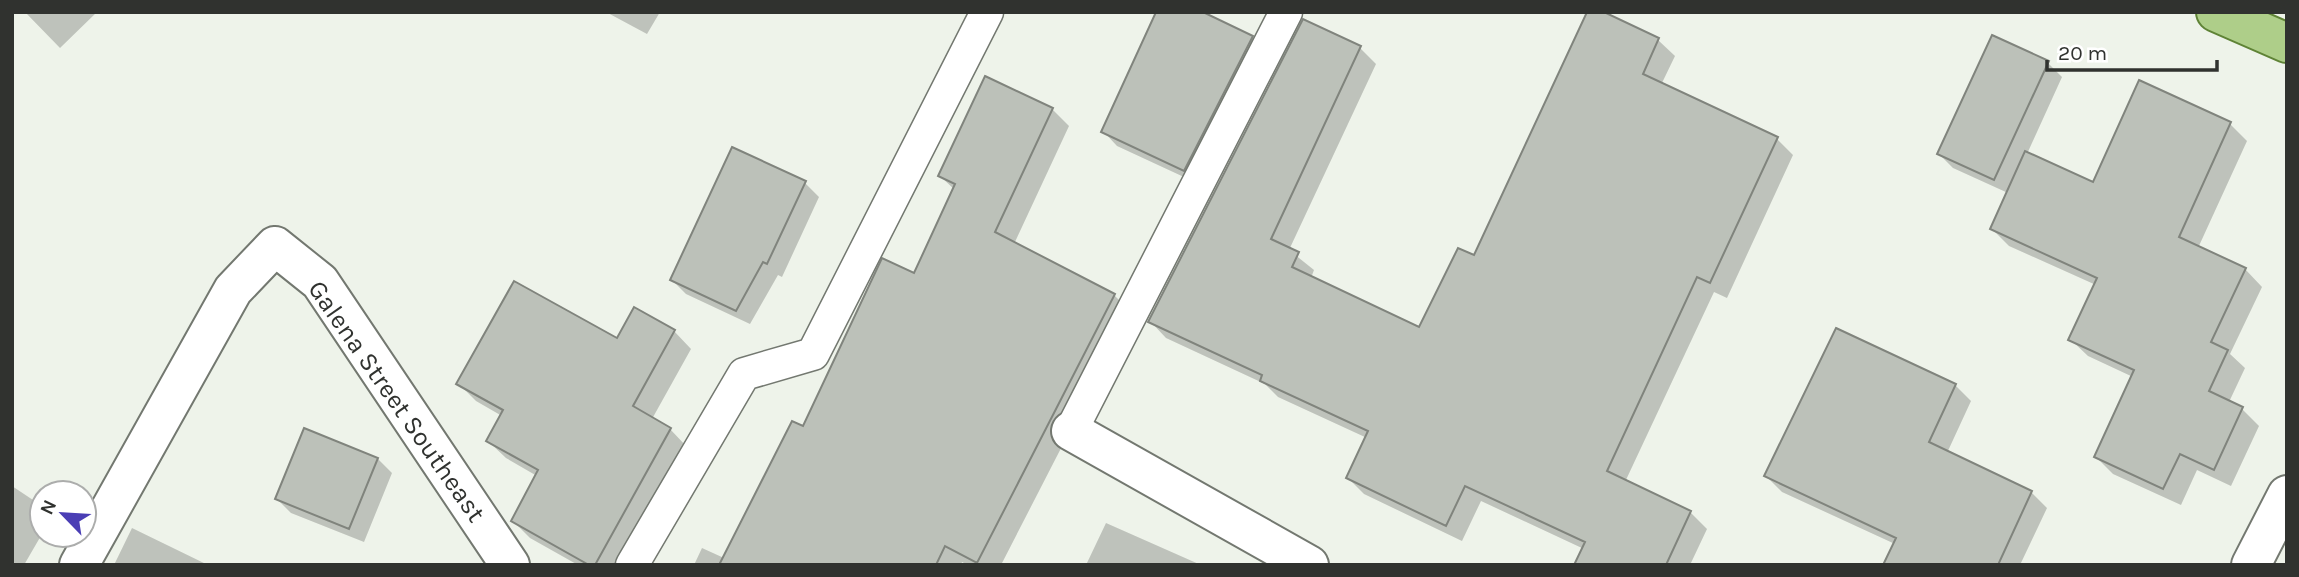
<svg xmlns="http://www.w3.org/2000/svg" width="2299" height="577" font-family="Karla,sans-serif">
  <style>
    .shadow { fill: #0003 }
    .building { fill: #bcc1b9; stroke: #80847d; stroke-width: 2 }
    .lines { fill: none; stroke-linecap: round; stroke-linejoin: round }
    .lane-casing { stroke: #737870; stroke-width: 35 }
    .street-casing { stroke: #737870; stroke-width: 42 }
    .primary-casing { stroke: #5f8336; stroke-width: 42 }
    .lane { stroke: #fff; stroke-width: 32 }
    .street { stroke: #fff; stroke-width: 38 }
    .primary { stroke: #aece89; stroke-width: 38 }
    .labels { text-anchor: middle; stroke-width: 6; stroke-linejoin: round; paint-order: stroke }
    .street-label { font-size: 26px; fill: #30322f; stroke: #fff }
  </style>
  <rect width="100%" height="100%" fill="#eef3ea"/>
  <path class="shadow" d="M 25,12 L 97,12 L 60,48 Z
    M 606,12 L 660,12 L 647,34 Z
    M 1600,12 L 1658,40 L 1675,56 L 1661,85 L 1777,139 L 1793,155 L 1727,298 L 1714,292 L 1625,482 L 1690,512 L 1707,529 L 1690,565 L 1579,565 L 1584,549 L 1481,501 L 1462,541 L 1364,494 L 1348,478 L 1367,438 L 1278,397 L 1265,384 L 1166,338 L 1150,321 L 1360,48 L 1376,64 L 1289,250 L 1314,270 L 1311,278 L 1420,329 L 1475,258 Z
    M 1252,37 L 1266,51 L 1199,184 L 1117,146 L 1103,131 Z
    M 2048,63 L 2062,77 L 2027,154 L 2094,184 L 2230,124 L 2247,141 L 2198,248 L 2245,269 L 2262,287 L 2230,354 L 2245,368 L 2229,402 L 2242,409 L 2259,426 L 2231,486 L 2197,470 L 2181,505 L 2113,474 L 2096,457 L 2133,377 L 2088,356 L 2070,339 L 2096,285 L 2009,246 L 1992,229 L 2008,193 L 1953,168 L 1939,154 Z
    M 1052,109 L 1069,126 L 1014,244 L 1114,295 L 1131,312 L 1001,565 L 968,565 L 962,562 L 961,565 L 694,565 L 702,548 L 724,558 L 803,429 L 915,276 L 955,190 L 940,176 Z
    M 805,183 L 819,197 L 782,277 L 778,275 L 750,324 L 686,294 L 672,280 Z
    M 674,331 L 691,349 L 652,419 L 670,429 L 687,447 L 622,565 L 578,565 L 530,538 L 513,521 L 537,476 L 506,458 L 488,441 L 502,416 L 476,401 L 459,384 L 617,341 Z
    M 1955,385 L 1971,401 L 1947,453 L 2031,492 L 2047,508 L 2020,565 L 1885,565 L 1895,544 L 1782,492 L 1766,476 Z
    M 378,459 L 392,473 L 364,542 L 291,513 L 277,499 Z
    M 12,486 L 42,506 L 42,534 L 24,565 L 12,565 Z
    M 1106,523 L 1201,565 L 1086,565 Z
    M 132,528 L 208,565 L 114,565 Z"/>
  <path class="building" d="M 1156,12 L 1203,12 L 1253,36 L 1184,171 L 1101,132 Z
    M 1587,12 L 1604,12 L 1659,38 L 1643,74 L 1778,137 L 1710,283 L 1697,277 L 1607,471 L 1691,511 L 1666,565 L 1574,565 L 1585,542 L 1465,486 L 1446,526 L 1346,478 L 1368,431 L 1260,381 L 1262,375 L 1148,322 L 1303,19 L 1361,46 L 1271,239 L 1299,252 L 1292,267 L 1419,327 L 1458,248 L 1474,255 Z
    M 1992,35 L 2049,61 L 1994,180 L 1937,154 Z
    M 985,76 L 1053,108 L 995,232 L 1115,294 L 977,563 L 945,546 L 936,565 L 719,565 L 792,421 L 803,426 L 882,258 L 914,273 L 955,184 L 938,176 Z
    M 2139,80 L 2231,122 L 2179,237 L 2246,268 L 2211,342 L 2228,350 L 2209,391 L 2243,407 L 2214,470 L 2180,454 L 2163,489 L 2094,457 L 2134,370 L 2068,340 L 2097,278 L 1990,229 L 2025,151 L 2093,182 Z
    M 732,147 L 806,181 L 767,264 L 763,262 L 736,311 L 670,280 Z
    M 514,281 L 617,338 L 634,307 L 675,330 L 633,406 L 671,428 L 595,565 L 589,565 L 511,521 L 538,470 L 486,441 L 503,410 L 456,384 Z
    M 1836,328 L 1956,384 L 1929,442 L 2032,491 L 1998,565 L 1883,565 L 1896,538 L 1764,476 Z
    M 304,428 L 378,458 L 349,529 L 275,499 Z"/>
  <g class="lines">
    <defs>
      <path id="lane" d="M 1071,431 L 1286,12
        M 632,565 L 744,374 L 813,354 L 987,12"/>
      <path id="street" d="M 1071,431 L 1309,565
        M 79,565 L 233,290 L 275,246 L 320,282 L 510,565
        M 2251,565 L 2287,495"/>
      <path id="primary" d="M 2216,12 L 2287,43"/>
    </defs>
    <use href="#lane" class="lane-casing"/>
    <use href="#street" class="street-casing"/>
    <use href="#primary" class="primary-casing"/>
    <use href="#lane" class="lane"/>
    <use href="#street" class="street"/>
    <use href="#primary" class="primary"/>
  </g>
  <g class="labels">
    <g class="street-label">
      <text transform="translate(397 401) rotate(55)" y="9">Galena Street Southeast</text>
    </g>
  </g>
  <rect width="2299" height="577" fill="none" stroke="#30322f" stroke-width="28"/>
  <g transform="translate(63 514) rotate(295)"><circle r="33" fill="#ffffff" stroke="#acadac" stroke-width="2"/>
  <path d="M0-5L12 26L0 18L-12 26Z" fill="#4a3eb5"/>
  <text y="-10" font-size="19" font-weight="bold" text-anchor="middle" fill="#30322f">N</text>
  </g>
  <path d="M2047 60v10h170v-10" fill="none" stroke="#30322f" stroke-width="3.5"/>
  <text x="2058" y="60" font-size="21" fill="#30322f" stroke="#ffffff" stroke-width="5" paint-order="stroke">20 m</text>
</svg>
